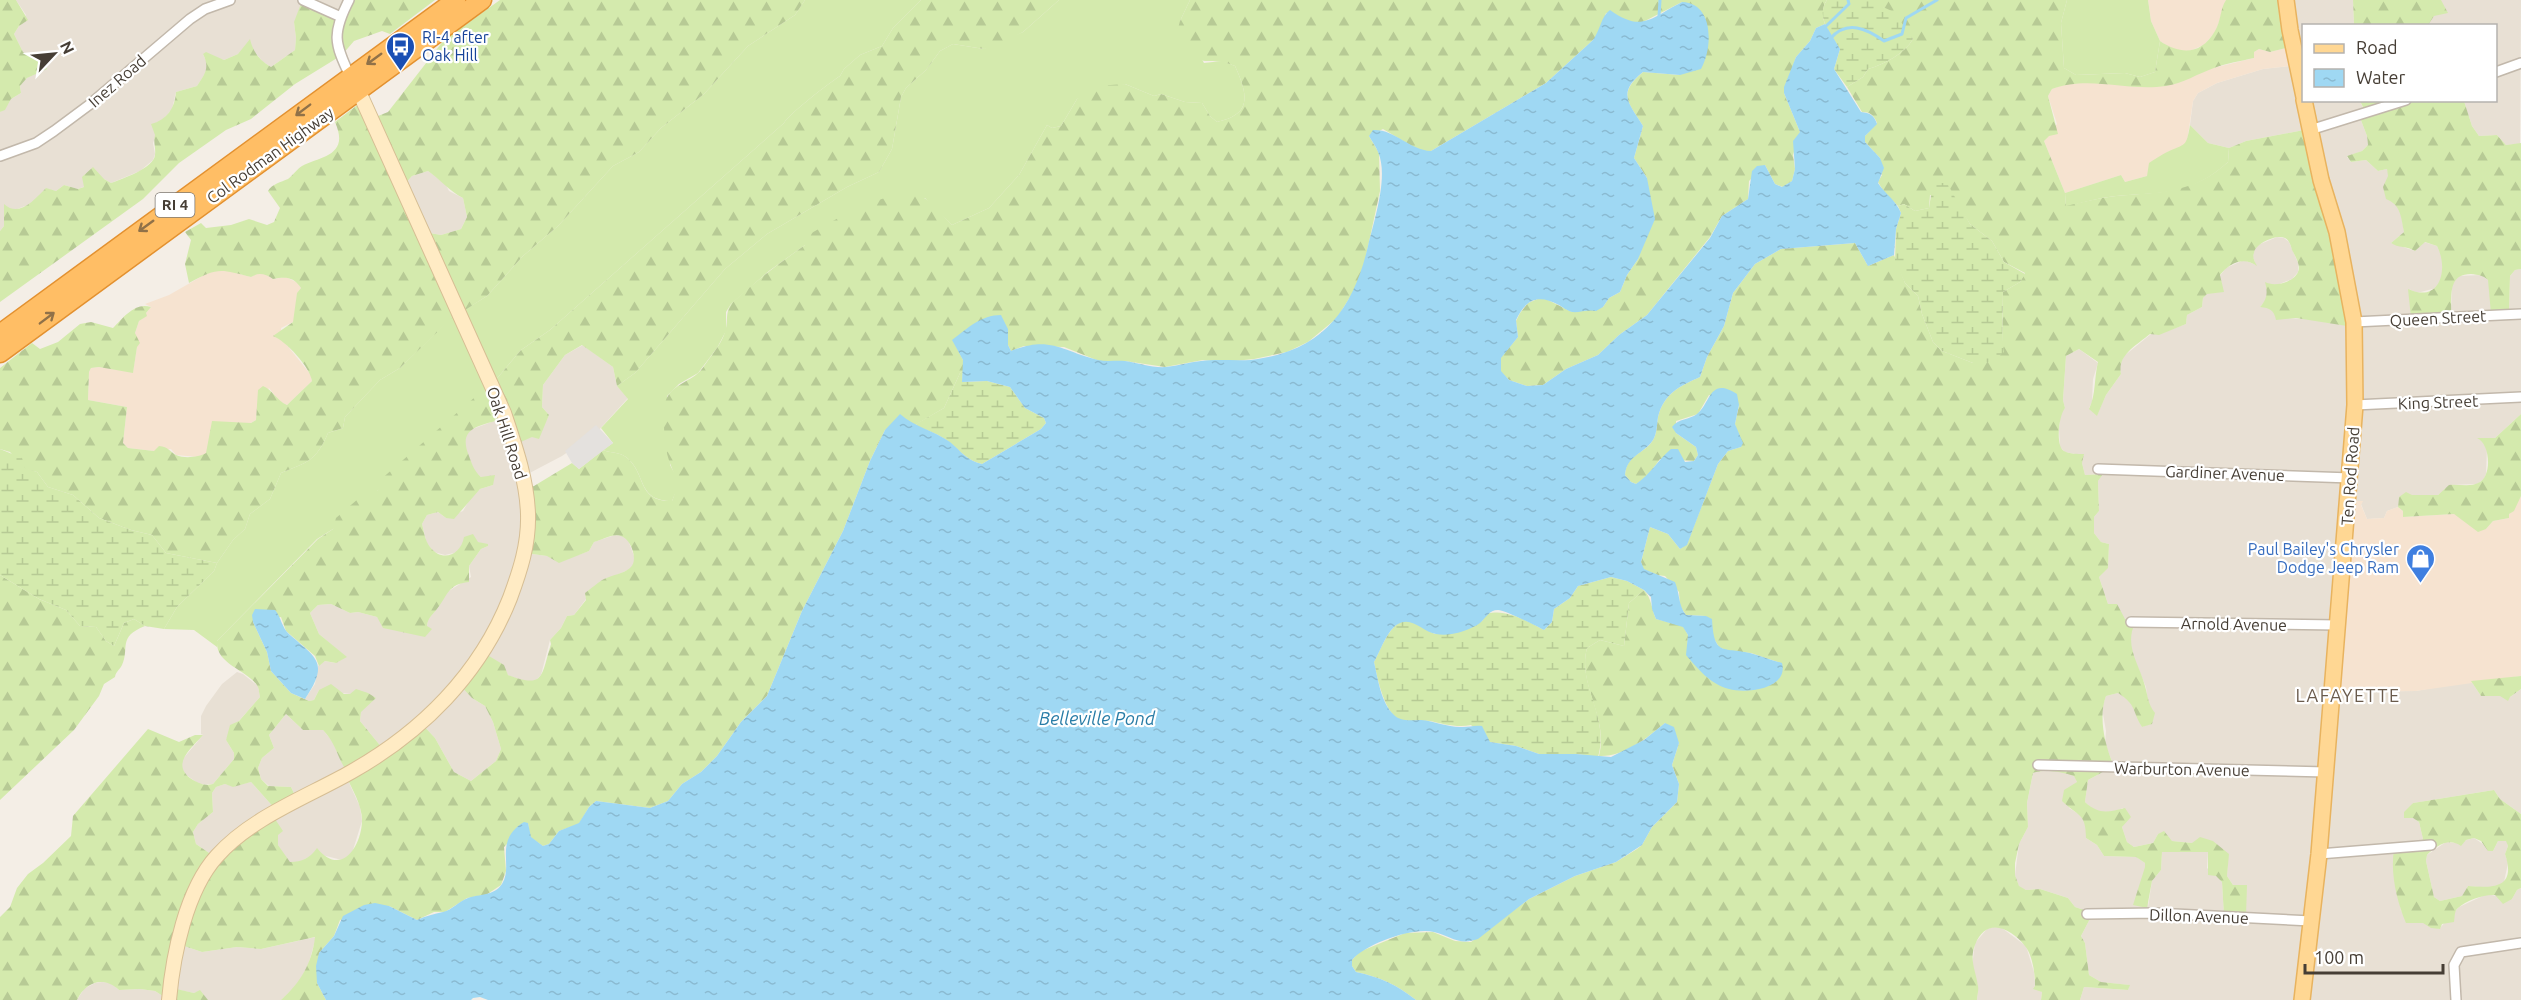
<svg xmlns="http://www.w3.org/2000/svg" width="2521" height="1000" font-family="Ubuntu,sans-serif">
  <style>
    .residential { fill: #e8e0d4 }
    .commercial { fill: #f6e3d0 }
    .grass { fill: #d4eaad }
    .forest { fill: url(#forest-firs); fill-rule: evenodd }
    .wetland { fill: url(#wetland-marsh) }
    .parking { fill: #e4e1de }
    .water { fill: url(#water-ripples) }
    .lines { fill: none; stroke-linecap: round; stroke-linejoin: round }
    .stream { stroke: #9fd8f3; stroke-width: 3 }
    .street-casing { stroke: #c2b8ab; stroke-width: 12 }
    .secondary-casing { stroke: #d6be94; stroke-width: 16 }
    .primary-casing { stroke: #e8b35f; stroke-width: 18 }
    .highway-casing { stroke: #e39130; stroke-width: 21 }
    .street { stroke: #fff; stroke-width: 9 }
    .secondary { stroke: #ffebc4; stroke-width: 14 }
    .primary { stroke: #ffd793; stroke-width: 15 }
    .highway { stroke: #ffbe65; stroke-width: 18 }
    .oneway { stroke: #907148 }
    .labels { text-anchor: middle; stroke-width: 4.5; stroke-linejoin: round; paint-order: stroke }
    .shield { fill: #fff; stroke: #7e7872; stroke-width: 1.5 }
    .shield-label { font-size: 15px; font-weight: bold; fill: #463e35 }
    .transit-label { font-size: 16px; fill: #164399; stroke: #fff; text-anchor: start }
    .street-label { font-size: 16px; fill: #463e35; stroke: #fff }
    .shop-label { font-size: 16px; fill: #366cbe; stroke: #fff; text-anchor: end }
    .neighbourhood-label { font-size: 18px; letter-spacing: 1.5px; fill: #6a5b4c; stroke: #fff }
    .water-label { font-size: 18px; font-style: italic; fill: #287ca6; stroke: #fff }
  </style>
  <defs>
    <pattern id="forest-firs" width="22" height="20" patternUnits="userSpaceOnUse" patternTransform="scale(1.5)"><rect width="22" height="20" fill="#d4eaad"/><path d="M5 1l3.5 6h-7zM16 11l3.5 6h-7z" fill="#b7ca95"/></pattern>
    <pattern id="wetland-marsh" width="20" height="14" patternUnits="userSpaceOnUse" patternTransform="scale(1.5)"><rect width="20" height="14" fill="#d4eaad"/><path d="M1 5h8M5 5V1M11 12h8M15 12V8" fill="none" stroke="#b7ca95"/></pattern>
    <pattern id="water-ripples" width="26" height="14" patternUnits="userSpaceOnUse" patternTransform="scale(1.5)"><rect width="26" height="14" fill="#9fd8f3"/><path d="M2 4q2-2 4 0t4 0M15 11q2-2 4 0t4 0" fill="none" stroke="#8abad1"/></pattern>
  </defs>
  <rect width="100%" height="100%" fill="#f4eee6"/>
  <path class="residential" d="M 16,0 L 350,0 L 343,14 L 294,22 L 296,38 L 295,50 L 271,67 L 262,61 L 252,48 L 224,60 L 203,54 L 207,63 L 207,71 L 197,86 L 176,92 L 172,109 L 161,122 L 153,143 L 155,154 L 153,160 L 140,171 L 111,183 L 104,179 L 78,189 L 64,185 L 56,191 L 46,189 L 31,204 L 17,209 L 9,209 L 4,226 L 0,231 L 0,112 L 5,109 L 11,99 L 21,93 L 20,86 L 27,78 L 44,69 L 23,52 L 14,34 L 26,15 Z
    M 2281,0 L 2353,0 L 2354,25 L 2304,26 L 2304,100 L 2360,101 L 2365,112 L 2359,115 L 2367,136 L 2368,145 L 2362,151 L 2347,157 L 2351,162 L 2366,160 L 2378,171 L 2387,169 L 2401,213 L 2404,232 L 2391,243 L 2415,251 L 2424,242 L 2437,246 L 2442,256 L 2442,281 L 2436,288 L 2417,293 L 2409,289 L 2451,315 L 2452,283 L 2458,276 L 2481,275 L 2488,280 L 2509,312 L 2510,276 L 2515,270 L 2521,269 L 2521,414 L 2495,438 L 2481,439 L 2487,447 L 2486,474 L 2484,479 L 2477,484 L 2450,485 L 2438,495 L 2399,497 L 2398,507 L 2387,511 L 2384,518 L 2367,519 L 2361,504 L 2362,502 L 2339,501 L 2328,692 L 2416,691 L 2471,681 L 2481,696 L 2489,694 L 2510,697 L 2521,689 L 2521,814 L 2500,799 L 2494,790 L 2413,803 L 2404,818 L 2413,818 L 2419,822 L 2423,839 L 2398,892 L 2401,911 L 2439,929 L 2459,907 L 2487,894 L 2512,899 L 2517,890 L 2521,888 L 2521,1000 L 2080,1000 L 2084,987 L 2128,990 L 2129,985 L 2101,982 L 2089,975 L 2085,943 L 2081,936 L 2093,913 L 2075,907 L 2068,898 L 2040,889 L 2026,890 L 2019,887 L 2015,875 L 2019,844 L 2028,827 L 2027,803 L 2033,773 L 2040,770 L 2058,771 L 2074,775 L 2077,782 L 2069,808 L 2082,816 L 2086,826 L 2086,838 L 2097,845 L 2104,856 L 2136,857 L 2145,863 L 2148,907 L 2152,881 L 2161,870 L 2162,852 L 2208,852 L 2207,868 L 2222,882 L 2224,916 L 2233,885 L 2227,876 L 2228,858 L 2192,843 L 2172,841 L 2158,834 L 2153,843 L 2134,847 L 2127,842 L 2122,827 L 2124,823 L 2123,808 L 2111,813 L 2095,811 L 2085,802 L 2088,780 L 2114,766 L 2105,744 L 2106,731 L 2102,708 L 2106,696 L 2118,693 L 2129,700 L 2135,709 L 2142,727 L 2149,724 L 2148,703 L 2146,687 L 2131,651 L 2125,619 L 2108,604 L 2099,577 L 2108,567 L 2109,544 L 2101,542 L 2094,533 L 2094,517 L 2099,511 L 2098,481 L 2102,474 L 2085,475 L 2080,455 L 2065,452 L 2060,447 L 2059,428 L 2061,411 L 2065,408 L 2063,400 L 2066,356 L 2079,349 L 2098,363 L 2093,379 L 2092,402 L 2089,408 L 2097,415 L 2106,395 L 2121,374 L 2119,367 L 2124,356 L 2151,334 L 2159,334 L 2186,324 L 2187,315 L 2202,307 L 2203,298 L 2226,268 L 2244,260 L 2256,265 L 2253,257 L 2254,250 L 2258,245 L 2277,237 L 2284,238 L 2289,242 L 2298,263 L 2298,272 L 2292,279 L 2277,285 L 2269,285 L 2266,300 L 2260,307 L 2268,307 L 2284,318 L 2322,320 L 2324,322 L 2342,324 L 2304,130 L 2246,141 L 2229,148 L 2208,143 L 2190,125 L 2193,101 L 2198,93 L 2217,83 L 2263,69 L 2290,66 Z
    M 2441,0 L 2521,0 L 2520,144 L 2506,145 L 2497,135 L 2479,136 L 2472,126 L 2464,101 L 2496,100 L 2496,26 L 2428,26 Z
    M 428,171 L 445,183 L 449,191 L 463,198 L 467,217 L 461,229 L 441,235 L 424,232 L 404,185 L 412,176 Z
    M 583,345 L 613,367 L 617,386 L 628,398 L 598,431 L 562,456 L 522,477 L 525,553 L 547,556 L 578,555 L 589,551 L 594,542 L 615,535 L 623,536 L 628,540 L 634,556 L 634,564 L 630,569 L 610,578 L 585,593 L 586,599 L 574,615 L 567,616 L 561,628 L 550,640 L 541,675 L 536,680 L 527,683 L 508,675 L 505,670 L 472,698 L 485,706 L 493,722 L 501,749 L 496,761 L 471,781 L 454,772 L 435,738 L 421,723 L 383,749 L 360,721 L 361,712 L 350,694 L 319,690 L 314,700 L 309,701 L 305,699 L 315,684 L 318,666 L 325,661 L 335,663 L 346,657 L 319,634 L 310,613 L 318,605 L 331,604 L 350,613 L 358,612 L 377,617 L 383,624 L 427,626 L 428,619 L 438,608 L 444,594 L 471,577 L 469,566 L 481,549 L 488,546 L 478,542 L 463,546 L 458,552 L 445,555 L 434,552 L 427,544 L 422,524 L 427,515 L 438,512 L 446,518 L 463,511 L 471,497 L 480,489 L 493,485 L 489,477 L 481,477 L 475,472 L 465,448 L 465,437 L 470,430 L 502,418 L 540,433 L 549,415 L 542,407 L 543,385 L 565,355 Z
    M 237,672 L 243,674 L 258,686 L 260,697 L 230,731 L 226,740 L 234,753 L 234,759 L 213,784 L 199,784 L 185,774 L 181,767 L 182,760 L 203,735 L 201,734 L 201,716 L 206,706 L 222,684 Z
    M 286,714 L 303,730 L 323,730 L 338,748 L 347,772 L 346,776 L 360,807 L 362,821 L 353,850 L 350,855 L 342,860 L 322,855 L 312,855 L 300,862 L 290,862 L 285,858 L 278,845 L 278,835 L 215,857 L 196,844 L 193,832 L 198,824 L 213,812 L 212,793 L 216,787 L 225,784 L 233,786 L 251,782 L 276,810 L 297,800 L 291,787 L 269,786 L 261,779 L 258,768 L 262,758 L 274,748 L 269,735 Z
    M 2474,838 L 2493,851 L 2498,841 L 2507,841 L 2508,846 L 2505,854 L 2508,863 L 2504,882 L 2500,886 L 2492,888 L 2468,886 L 2462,896 L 2440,901 L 2434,897 L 2426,861 L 2427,855 L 2446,842 L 2456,843 Z
    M 1996,926 L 2002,928 L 2026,946 L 2034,972 L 2035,987 L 2042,992 L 2041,1000 L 1977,1000 L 1978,986 L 1972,966 L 1975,943 L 1987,929 Z
    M 316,937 L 308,966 L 296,986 L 281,1000 L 208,1000 L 200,991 L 194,993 L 174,989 L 181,945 L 202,952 L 237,947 L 261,949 Z
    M 102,982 L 111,983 L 119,990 L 140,989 L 155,991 L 169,1000 L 77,1000 L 84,989 L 95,983 Z"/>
  <path class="commercial" d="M 2148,0 L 2226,0 L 2216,31 L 2204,45 L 2187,52 L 2172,49 L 2160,41 L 2151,21 Z
    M 2286,48 L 2290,66 L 2263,69 L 2217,83 L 2198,93 L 2193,101 L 2187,142 L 2183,147 L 2167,152 L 2147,176 L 2125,182 L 2121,175 L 2065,193 L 2044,141 L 2057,124 L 2048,96 L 2052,89 L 2067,83 L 2102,82 L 2135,87 L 2254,58 L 2254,52 L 2259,49 L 2270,52 Z
    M 222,269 L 251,277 L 256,274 L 265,274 L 273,279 L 286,277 L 298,283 L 301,288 L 297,294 L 296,315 L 293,322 L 281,328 L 282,339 L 311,375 L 312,381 L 287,405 L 279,401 L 269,388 L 257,409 L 256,420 L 251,423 L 237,423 L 208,449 L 206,454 L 198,457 L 176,455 L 171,449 L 154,451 L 128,448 L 123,443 L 127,407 L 88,400 L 89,372 L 91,368 L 99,367 L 133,372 L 137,347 L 135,333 L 139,321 L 146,316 L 146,313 L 151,307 L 145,304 L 169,295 L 211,271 Z
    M 2521,496 L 2521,676 L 2416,691 L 2328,692 L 2339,501 L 2363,501 L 2361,505 L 2367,519 L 2384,518 L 2387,511 L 2398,507 L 2403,511 L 2404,517 L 2454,514 L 2486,529 L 2493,521 L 2509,518 L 2509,514 Z"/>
  <path class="grass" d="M 805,0 L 921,0 L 893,28 L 882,46 L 860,55 L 844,69 L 840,76 C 829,83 789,114 784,123 L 550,330 L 521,350 L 499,376 L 378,490 L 333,529 L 317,539 L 217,641 L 217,647 L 194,630 L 164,629 L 177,607 L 214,571 L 217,563 L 233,540 L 245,529 L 250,514 L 270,499 L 281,473 C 308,462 316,461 328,433 L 343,428 L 345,417 L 380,380 L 400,368 L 450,319 L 487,296 L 523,256 L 558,226 L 613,166 L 639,152 L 661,128 L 704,94 L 748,46 L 795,15 Z
    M 1059,0 L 1190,0 L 1180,21 L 1204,63 L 1222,61 L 1235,66 C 1241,80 1253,104 1235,115 C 1230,119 1223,120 1217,122 L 1210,116 L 1202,103 L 1185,102 L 1161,94 L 1154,96 L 1125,84 L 1077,99 L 1061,126 L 1052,128 L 1047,125 L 1019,175 L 989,208 L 952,225 L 925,198 L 805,245 L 769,271 L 731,304 L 726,312 L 726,331 L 717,348 L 698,373 L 679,384 L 667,396 L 670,465 L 677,478 L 677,489 L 672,501 C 636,501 647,473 626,457 C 620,452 610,453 603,450 L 613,443 L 601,428 L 628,399 L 617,386 L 635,373 L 725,269 L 767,234 L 847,187 L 879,172 L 892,149 L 901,97 L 906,88 L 926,70 L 940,51 L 953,44 L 984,49 L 1023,32 Z
    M 2067,0 L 2148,0 L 2151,21 L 2160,41 L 2155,72 L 2140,77 L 2125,73 L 2076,75 L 2064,68 L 2061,23 Z
    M 2190,125 L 2208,143 L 2229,148 L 2228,162 C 2191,196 2162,192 2116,196 C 2099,198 2082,202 2066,207 L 2065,193 L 2121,175 L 2125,182 L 2147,176 L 2149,163 C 2155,159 2161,155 2167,152 C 2186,143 2186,148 2190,125 Z"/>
  <path class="forest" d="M 0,0 L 16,0 L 28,20 L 19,26 L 14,34 L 23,52 L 29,56 L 39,54 L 47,69 L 27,78 L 20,86 L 21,93 L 11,99 L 5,110 L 0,112 Z
    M 350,0 L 435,0 L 390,34 L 382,31 L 354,41 L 342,55 L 295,84 L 251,119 L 226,130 L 179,163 L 143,199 L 0,302 L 0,231 L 4,226 L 4,204 C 19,218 34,200 46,188 L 56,191 L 64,185 L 78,189 L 84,187 L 82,177 L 93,167 L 104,179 L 111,183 C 122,179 154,168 155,155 C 156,147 153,143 155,135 L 151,124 C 167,120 175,108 176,92 L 197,86 C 205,74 210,68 203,54 L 206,52 L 224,60 L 238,54 L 250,39 C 253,52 260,61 271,67 L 295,50 L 296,38 L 294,22 L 302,1 L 340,15 Z
    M 500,0 L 805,0 L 795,15 L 748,46 L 704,94 L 661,128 L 639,152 L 613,166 L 558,226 L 523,256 L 487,296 L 451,319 L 400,368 L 380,380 L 345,417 L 343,428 L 328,433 C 316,461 308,462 281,473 L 270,499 L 250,514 L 245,529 L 233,540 L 217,563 L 166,553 L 152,535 L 131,530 L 99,518 L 73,495 L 48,487 L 37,472 L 25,469 L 10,452 L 0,449 L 0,368 L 32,343 L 40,349 L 58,342 L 80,324 L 91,322 L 113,328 C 124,317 135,302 151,307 L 146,313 L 147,316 L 139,321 L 135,333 L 140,343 L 137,347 L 133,373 L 99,367 L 91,368 L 89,372 L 88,400 L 127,407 L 123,443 L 128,448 L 154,451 L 159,446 C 169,447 169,451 176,455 C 185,459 199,457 206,453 L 212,421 L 251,423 L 256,420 L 258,390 L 263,386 C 273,390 276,400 287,405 L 312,381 C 310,367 286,341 273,336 L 293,322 L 297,293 L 301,288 C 293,276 285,277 273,279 C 265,274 259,272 251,277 C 220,269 218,267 189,283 L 185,264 L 191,240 L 185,232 L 201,223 L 206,228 L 231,225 L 249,219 L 267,225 L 274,222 L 280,208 L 268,191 C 272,184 281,182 288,179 C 293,175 297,169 302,166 C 321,156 350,156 335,122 L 364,100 L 373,118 L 388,112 L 444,40 ZM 428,171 C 441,180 449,191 463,198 L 467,217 L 461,229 L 441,235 L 424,232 L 404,185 L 412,176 Z
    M 921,0 L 1059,0 L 1023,32 L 994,48 L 984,49 L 953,44 L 940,51 L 926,70 L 906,88 L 901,97 L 892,149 L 879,172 L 847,187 L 767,234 L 725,269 L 635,373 L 617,386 L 613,367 L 582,345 L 565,355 L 543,385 L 542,407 L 549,415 L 539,439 L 532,437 L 512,446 L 502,419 C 480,426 457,427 469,456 C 472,464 474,471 481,477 L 495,475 L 493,485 L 480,489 L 454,519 L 446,518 L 438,512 L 427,515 L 422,524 C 424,531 425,541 430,547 C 442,563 461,555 464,537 L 473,534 L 478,542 L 488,544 L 488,546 L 481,549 L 469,566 L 469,582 C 448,584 448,595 437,609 C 432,616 428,617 427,626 L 432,629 L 425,637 L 383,628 L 377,617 L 358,612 L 350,613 L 331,604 L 318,605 L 310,613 L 319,634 L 347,657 L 336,663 L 325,661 L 319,666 L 315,656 L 286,631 L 281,617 L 253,622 L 267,652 L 271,671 L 291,693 L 309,701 L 314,700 L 319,690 L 331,684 L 344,694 L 350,694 L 356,689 L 368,693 L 376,698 L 361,712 L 360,721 L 383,749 L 421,723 L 435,738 L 454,772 L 471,781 L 496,761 L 501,749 L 493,722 L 485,706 L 472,698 L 459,684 L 484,653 L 504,665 L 508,675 C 545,689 541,676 551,644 L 550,640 L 561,628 L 567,616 L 574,615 L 586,600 L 585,593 C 591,589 598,582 604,579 C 612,575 623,574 630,568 C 639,561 631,539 621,536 C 613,533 602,540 594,542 L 589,551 L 559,563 L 547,556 L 525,553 L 523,490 L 534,486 L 572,463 L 579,469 L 603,450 C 610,453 620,452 626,457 C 647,473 636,502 672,501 C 682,478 670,471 666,449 C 664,436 663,417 665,404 C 668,387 686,383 697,374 C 702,370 705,364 709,359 C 715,351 722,342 725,332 C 729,321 724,312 733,302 C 755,281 780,263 805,245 L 806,236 C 832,222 897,180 926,199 C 935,205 944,217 952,225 L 989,208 L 1019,175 L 1047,125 L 1052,128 L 1061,126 L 1077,99 L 1096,86 L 1125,84 L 1154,96 L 1161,94 L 1185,102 L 1202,103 L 1210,116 L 1217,122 C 1223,120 1230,119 1235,115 C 1253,104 1241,80 1235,66 C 1201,52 1203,76 1176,36 L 1180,21 L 1190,0 L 1827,0 C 1822,6 1822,17 1825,24 L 1816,28 L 1810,41 L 1796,57 L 1784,93 L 1800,132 L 1793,155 L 1795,169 L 1792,181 L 1783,187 L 1775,184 L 1765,165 L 1749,181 L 1748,199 L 1722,216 L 1710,237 L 1647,315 L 1619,335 L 1598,355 L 1566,369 L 1543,385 L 1527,386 L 1509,380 L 1501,372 L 1501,357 L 1518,337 L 1516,321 L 1520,313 L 1528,303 L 1540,298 L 1546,299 L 1572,312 L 1603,307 L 1609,298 L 1620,292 L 1627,275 L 1638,259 L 1647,178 L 1634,158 L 1643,126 C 1628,102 1617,94 1643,72 L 1680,75 L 1682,2 L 1641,23 L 1633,23 L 1606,13 L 1600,32 L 1593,40 L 1546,83 L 1431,151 L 1420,151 L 1383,129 L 1369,136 L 1379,153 L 1380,191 L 1363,270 L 1355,289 L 1337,318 L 1308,342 L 1287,352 L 1254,359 L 1224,362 L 1203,360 L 1165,367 L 1125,361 L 1099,361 L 1064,347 L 1024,346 L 1011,351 L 1008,345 L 1008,329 L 953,340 L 963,360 L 963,371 L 960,373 L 944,408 L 915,425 L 910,423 L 885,430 L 870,461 L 843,531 L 802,611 L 767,696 L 741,722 L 717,756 L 701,772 L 682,784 L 668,801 L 650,808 L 596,801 L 589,807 L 579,824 L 559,831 L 549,844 L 543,846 L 530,837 L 528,823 L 504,847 L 506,871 L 501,885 L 486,895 L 467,898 L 445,912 L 434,912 L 417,920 L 389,906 L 340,920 L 334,936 L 319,953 L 317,983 L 326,1000 L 281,1000 C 301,982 312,963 315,937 L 261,949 L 237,947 L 202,952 L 181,945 L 172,988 L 194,993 L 200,990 L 208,1000 L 169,1000 L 155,991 L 140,989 L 119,990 C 104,976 86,981 77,1000 L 0,1000 L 0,917 L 10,907 L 17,888 L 28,874 L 43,863 L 71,836 L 73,816 L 148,729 L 179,742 L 195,735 L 203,735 C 192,748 171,763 190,778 C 198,783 203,786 213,784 L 234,759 L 234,753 L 226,740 L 230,725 L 239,721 L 260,697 C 259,693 259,690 258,687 C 249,670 215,665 217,641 L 318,539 L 333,529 L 336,518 L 366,492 L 372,493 L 378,490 L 379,481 L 499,376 L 521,350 L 550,330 L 784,123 C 789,114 829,83 840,76 L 844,69 L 860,55 L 882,46 L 893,28 ZM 286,714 L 303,730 L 323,730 C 337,745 336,755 347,772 L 346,776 C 352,789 362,805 362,820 C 362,846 341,878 317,848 C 310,858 302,862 290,862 L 278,845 L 278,835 L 283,831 L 273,816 L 215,857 L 196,844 L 193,832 L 198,824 L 213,812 L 212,793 L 216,787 L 225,784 L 233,787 L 251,782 L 276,810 L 297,800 L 291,787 L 268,786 L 261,779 L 258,768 L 262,758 L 274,748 L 269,735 Z
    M 1883,0 L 2067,0 L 2061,23 L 2064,68 L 2076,75 L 2125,73 L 2140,77 L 2155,72 L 2160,41 C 2181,55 2201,55 2215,31 C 2221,21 2220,9 2226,0 L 2281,0 L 2286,48 L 2270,52 L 2259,49 L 2254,52 L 2254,58 C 2241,61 2227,63 2214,68 C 2199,73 2182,84 2166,86 C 2127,92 2090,75 2052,89 L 2048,96 L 2058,134 L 2049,136 L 2044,141 L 2065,193 L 2066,206 C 2083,202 2099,198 2116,196 C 2161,192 2193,194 2228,162 L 2229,148 L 2246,141 L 2304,130 L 2342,285 L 2347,326 L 2296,318 L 2276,320 C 2274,310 2270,308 2260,307 C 2267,299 2268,293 2265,282 C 2274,287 2293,283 2298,272 C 2301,265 2295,256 2292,250 C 2291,246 2289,240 2285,238 C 2276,234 2255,244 2254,253 C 2252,258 2255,262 2257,266 C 2244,256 2229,263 2220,275 L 2224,292 L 2207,294 L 2203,298 L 2202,307 L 2187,315 L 2186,324 L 2159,335 L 2150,334 C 2137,345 2117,355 2121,374 L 2106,395 L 2097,416 L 2089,409 C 2096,395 2094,378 2098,362 L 2079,349 L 2066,356 L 2063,400 L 2065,408 C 2059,415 2055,446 2064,451 C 2069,454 2078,454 2084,454 L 2082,463 L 2085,475 L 2103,474 L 2098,481 L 2099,511 L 2094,517 L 2094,533 L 2101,542 L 2109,544 L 2108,568 L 2099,577 L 2108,604 L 2117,604 L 2125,619 L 2135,623 C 2124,646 2139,663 2145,686 C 2148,697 2148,704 2155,713 L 2152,724 L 2142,727 C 2132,711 2137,705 2118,693 L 2106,696 C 2098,717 2105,746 2114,766 L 2088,780 L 2085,802 C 2099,815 2108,812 2125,808 L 2131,817 L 2122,827 L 2127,842 L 2134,847 L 2153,843 L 2158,834 L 2164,831 L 2172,841 L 2192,843 L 2200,837 L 2213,841 L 2229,854 L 2227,876 L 2233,885 L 2247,885 L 2246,916 L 2224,916 L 2222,882 L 2216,876 L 2208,875 L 2208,852 L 2162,852 L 2161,870 L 2152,881 L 2147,908 L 2133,905 L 2145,867 L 2145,863 L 2136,857 L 2104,856 L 2097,845 L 2086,838 C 2086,812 2077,816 2062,801 L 2064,790 L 2077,782 L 2074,776 C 2062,772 2045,769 2033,773 L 2027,803 L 2028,827 L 2019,844 L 2015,863 L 2015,875 L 2019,886 L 2026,890 L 2040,889 L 2068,898 L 2075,907 L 2093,913 L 2081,936 L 2085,943 L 2089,975 L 2101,982 L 2130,985 L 2128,990 L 2084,987 L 2080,1000 L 2041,1000 L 2042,992 L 2033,989 L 2035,986 C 2035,974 2033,956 2025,946 C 2011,928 1986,916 1975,945 C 1969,960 1976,971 1978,986 C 1979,990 1977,996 1977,1000 L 1416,1000 C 1397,985 1380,977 1356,972 L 1352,966 L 1352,960 L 1359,952 L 1405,933 L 1433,932 L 1455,941 L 1471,942 L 1529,899 L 1575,876 L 1616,862 L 1637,849 L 1642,845 L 1652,827 L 1677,802 L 1679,784 L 1672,765 L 1679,743 L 1665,723 C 1647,738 1624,757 1599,756 C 1609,717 1577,685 1587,648 L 1600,640 L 1624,646 L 1629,603 L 1644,590 C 1652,599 1651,608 1656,619 L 1683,626 L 1688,635 L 1687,655 C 1719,681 1730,702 1774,683 L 1781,663 L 1751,653 L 1728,651 L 1719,647 L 1713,637 L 1706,616 L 1686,615 L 1680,606 L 1679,592 L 1665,576 L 1657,575 L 1643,569 L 1641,562 L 1650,527 L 1668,534 L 1680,549 L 1687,544 L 1718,464 L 1728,451 L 1741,447 L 1735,424 L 1739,405 L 1709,395 L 1698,414 L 1676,421 L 1676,433 L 1696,447 L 1698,455 L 1694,461 L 1660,459 L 1647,477 L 1636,484 L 1631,482 L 1625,475 C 1627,453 1644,455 1653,440 C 1657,434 1657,423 1658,417 C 1664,393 1680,386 1700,377 L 1707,357 L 1724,326 L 1733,293 L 1755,264 L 1781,249 L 1855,243 L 1868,266 L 1894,255 L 1905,283 L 1918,296 L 1922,314 L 1933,342 L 1942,351 L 1973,363 L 2002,342 L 2003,292 L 2020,282 L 2025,273 L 2004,262 L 1992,241 L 1970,224 L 1958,205 L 1930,195 L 1929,208 L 1915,211 L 1904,204 L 1898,206 L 1884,192 L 1878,182 L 1882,175 L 1880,158 L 1865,142 L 1865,136 L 1877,123 C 1874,115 1870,112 1862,112 L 1847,87 L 1863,77 L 1868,69 C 1885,64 1904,54 1913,39 L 1883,7 Z
    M 2353,0 L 2441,0 L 2448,13 L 2434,16 L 2428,25 L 2354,25 Z
    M 2360,101 L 2464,101 L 2472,126 L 2479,136 L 2497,135 L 2506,145 L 2521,143 L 2521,269 L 2515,270 L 2510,276 L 2509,312 L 2491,314 L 2488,280 C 2482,275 2479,275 2471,274 C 2447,274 2452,297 2451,315 L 2411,318 L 2408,289 C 2440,304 2449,269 2437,246 L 2425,242 L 2415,251 C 2407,246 2398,248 2391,243 L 2404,232 C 2401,217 2401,205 2386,199 L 2383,187 L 2388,176 L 2387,169 L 2378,171 L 2366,160 L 2351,162 L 2347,156 L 2362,151 L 2368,145 L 2367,136 L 2359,115 L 2365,111 Z
    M 2521,414 L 2521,496 L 2514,511 L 2509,514 L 2509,518 L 2493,521 L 2486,529 L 2478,532 L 2454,514 L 2403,517 L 2403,511 L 2398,507 L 2399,497 L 2406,492 L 2412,495 L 2438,495 L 2449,485 C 2458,484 2471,487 2478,483 C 2493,477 2490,443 2477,438 L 2495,438 Z
    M 0,575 L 39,599 L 66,610 L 80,626 L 96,627 L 106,641 L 114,646 L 124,623 L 134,619 L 145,626 C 117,637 130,648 122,665 C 119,671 116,671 115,677 L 104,684 L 99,696 L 74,730 L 0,800 Z
    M 2521,676 L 2521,689 L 2510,697 L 2508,701 L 2500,696 L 2481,696 L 2471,681 Z
    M 2494,790 L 2500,799 L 2521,814 L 2521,888 L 2517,890 L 2512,899 L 2503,904 L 2495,895 C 2485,894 2466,900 2458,908 C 2454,911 2455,917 2454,922 L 2442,924 L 2440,929 L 2431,928 L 2423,923 L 2406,923 C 2397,902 2390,873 2394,850 L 2418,846 L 2423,839 L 2419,822 L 2413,818 L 2404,818 L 2404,812 L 2413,803 ZM 2474,838 L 2481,841 L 2488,851 L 2493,851 L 2498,841 L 2506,841 L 2508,846 L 2505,854 C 2517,889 2492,888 2468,886 L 2462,896 L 2440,901 L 2434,897 L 2426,861 L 2427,855 C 2436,846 2449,837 2461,846 L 2466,840 Z"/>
  <path class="wetland" d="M 1827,0 L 1883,0 L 1883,7 L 1894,12 L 1913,39 C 1904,54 1885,64 1868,69 L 1863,77 L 1847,87 L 1834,69 L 1840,49 C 1831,34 1815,17 1827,0 Z
    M 1933,183 L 1947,183 L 1970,224 L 1992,241 L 2004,262 L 2025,274 L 2020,282 L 2003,292 L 2002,342 L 2004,352 L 1993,362 L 1973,363 L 1942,351 L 1933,342 L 1922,314 L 1918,296 L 1905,283 L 1895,261 L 1896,229 L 1901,213 L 1898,206 L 1904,204 L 1915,211 L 1929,208 Z
    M 963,371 L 962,382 L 987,381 L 1010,387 L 1025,408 L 1044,418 L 1046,423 L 1041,429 L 982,464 C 967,461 961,451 949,442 C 940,435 929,430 918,428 L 916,424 L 944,408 L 960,373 Z
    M 0,449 L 22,458 L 25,468 L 37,472 L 48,487 L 73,495 L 99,518 L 131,530 L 152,535 L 166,553 L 217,563 L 214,571 L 177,607 L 164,629 L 145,626 L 134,619 L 124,623 L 114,646 L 106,641 L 96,627 L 80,626 L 66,610 L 39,599 L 0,575 Z
    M 1611,577 L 1627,581 L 1644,590 L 1629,603 L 1624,646 L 1600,640 L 1587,648 C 1577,685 1610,716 1598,757 L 1576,754 L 1539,754 L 1516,746 L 1490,742 L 1471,725 C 1458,728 1443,724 1430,721 C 1420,720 1410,722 1401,720 C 1385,716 1377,677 1374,662 C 1381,650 1391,618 1409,621 C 1417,623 1428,631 1435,634 L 1482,621 L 1487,614 C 1505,608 1527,621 1544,630 L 1552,622 L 1554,609 L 1570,598 L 1578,586 Z"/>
  <path class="parking" d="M 596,425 L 613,443 L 579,469 L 572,463 L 565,451 Z"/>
  <path class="water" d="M 1682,2 C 1714,3 1713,48 1701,69 L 1680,75 L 1643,72 C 1617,93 1628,102 1643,126 L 1634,158 L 1647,178 L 1655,219 L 1638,259 L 1627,275 L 1620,292 L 1609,298 L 1603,307 L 1596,311 C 1588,309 1579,313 1572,312 C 1568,311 1562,307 1559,305 C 1538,294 1526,299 1516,320 L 1518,337 L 1501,358 L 1501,371 L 1509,380 L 1527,386 L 1543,385 L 1566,369 L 1598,355 L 1619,335 L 1647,315 L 1710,238 L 1722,216 L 1748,199 L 1752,171 L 1757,166 L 1765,165 L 1775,184 L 1782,187 L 1792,181 L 1795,169 L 1793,141 L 1800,132 L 1784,93 L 1784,87 L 1796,57 L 1810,41 L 1816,28 L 1825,24 L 1840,49 L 1834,69 L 1861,112 C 1870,113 1874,115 1877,124 L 1865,136 L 1865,142 L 1880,158 L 1884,168 L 1878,183 C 1885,194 1896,200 1901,213 L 1896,229 L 1894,255 L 1868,266 L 1855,243 L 1781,249 L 1755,264 L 1733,293 L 1724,326 L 1707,357 L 1700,377 C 1680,386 1664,393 1658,417 C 1657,423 1657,434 1653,440 C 1644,454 1627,455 1625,475 L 1631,482 L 1636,484 C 1650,475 1658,460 1671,449 L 1678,449 L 1685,462 L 1694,461 L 1698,455 L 1696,447 L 1676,433 L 1672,427 C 1679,418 1689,420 1697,414 C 1711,403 1709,376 1737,394 L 1739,405 L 1735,424 L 1743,443 L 1741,447 L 1728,451 L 1718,464 L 1687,545 L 1680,549 L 1668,534 L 1650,527 L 1641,562 L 1644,569 L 1675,582 C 1680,594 1678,605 1686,615 L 1706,616 L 1712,619 C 1714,656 1722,647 1750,653 C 1761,656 1771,660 1782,663 C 1789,689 1746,694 1729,689 C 1710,684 1698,669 1686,655 L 1688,635 L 1683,627 L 1656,619 L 1652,609 L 1651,597 L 1644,590 L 1627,581 L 1611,577 L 1578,586 L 1570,598 L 1554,609 L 1552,622 L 1544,630 C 1536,626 1505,610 1498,610 C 1489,610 1486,618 1480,623 C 1469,631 1449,637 1436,634 C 1423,632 1412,616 1398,624 C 1387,630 1380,652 1374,662 C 1378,679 1381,703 1394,715 C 1401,722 1411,720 1421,720 C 1435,721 1449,728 1463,727 C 1470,727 1474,725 1482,726 L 1490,742 L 1516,746 L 1539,754 L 1576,754 L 1611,757 L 1644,740 L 1665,723 L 1674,727 L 1679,743 L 1672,765 L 1679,784 L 1677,802 L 1652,827 L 1642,845 L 1616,862 L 1575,876 L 1529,899 L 1478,939 C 1458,946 1451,936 1434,932 C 1412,927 1366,944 1352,960 L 1352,966 L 1356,972 C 1380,977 1397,985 1416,1000 L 488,1000 L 480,997 L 473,998 L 471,1000 L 326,1000 L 317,983 L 316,966 L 319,953 L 334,936 L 343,916 L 364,905 L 375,903 L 389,906 L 417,920 C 426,916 434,914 443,912 C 452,910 459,901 468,898 C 479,894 494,896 502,884 C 514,865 493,841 524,822 L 528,823 L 531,837 L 543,846 L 549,844 L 559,831 L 579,823 L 589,807 L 596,801 L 650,808 L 668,801 L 682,784 L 701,772 L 717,756 L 741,722 L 767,696 L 802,611 L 843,531 L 870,461 L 885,430 L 900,414 C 916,428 933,430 950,442 C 961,451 967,461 982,464 L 1041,429 L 1046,423 L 1044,418 L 1025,408 L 1010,387 L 987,381 L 962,382 L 963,360 L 952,340 C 968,328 981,315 1001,315 L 1008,329 L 1008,345 L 1011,351 C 1050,335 1062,351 1098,360 C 1107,362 1116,360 1125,361 C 1139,363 1152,368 1166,367 C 1178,366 1189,362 1201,361 C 1217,359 1234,361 1251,360 C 1321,352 1353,311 1368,246 C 1374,221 1389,176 1378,152 C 1376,147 1372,141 1369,136 L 1373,130 C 1395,129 1409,150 1431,151 L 1546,83 L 1593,40 C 1600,31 1601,16 1610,10 C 1642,33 1651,18 1682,2 Z
    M 255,609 L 275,610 C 281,617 282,628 289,634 C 316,658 330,662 305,699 L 291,693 L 271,671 L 267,652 L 253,622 L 252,615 Z"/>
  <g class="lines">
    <path class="stream" d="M 1659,16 L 1660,0
      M 1825,27 L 1849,4 L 1848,0
      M 1830,39 C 1847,19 1867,29 1884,41 L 1902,34 L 1906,18 L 1937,0"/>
    <defs>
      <path id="street" d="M 303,0 L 341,17
        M 349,0 C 332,33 334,43 350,76
        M 2496,72 L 2521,63
        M 2310,130 L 2406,100
        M 0,156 L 36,143 L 54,131 L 89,105 L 190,19 L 205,9 L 230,0
        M 2354,322 L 2521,314
        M 2355,405 L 2521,397
        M 2098,469 L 2351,478
        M 2131,622 L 2338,625
        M 2038,765 L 2326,772
        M 2319,854 L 2431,845
        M 2087,914 L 2155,913 L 2311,921
        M 2456,1000 L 2454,965 L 2461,952 L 2521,943"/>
      <path id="secondary" d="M 169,1000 C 173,955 186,890 217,856 C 252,817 307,797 351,772 C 422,732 480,674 510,598 C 520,571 529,544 528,514 C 527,480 515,446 504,413 L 355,83"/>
      <path id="primary" d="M 2286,0 L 2290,30 L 2304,97
        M 2302,1000 L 2319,854 L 2355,405 L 2354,322 L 2337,232 L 2321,180 L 2304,100"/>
      <path id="highway" d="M 0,334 L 456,0
        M 0,353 L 482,0"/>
    </defs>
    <use href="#street" class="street-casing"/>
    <use href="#secondary" class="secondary-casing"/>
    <use href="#primary" class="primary-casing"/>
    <use href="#highway" class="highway-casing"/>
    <use href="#street" class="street"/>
    <use href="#secondary" class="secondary"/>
    <use href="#primary" class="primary"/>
    <use href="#highway" class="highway"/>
  </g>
  <defs><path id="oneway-shaft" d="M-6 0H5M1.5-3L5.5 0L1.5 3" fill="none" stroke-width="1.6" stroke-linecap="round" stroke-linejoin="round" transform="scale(1.5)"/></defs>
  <g class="oneway">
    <use href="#oneway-shaft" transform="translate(374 59) rotate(144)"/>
    <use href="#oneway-shaft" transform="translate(303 110) rotate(143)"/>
    <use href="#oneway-shaft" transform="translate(146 226) rotate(144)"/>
    <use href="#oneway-shaft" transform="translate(47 318) rotate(-37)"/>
  </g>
  <defs>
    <symbol id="bus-pin" viewBox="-11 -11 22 30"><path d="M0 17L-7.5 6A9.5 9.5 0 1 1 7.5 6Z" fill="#1a4fb4" stroke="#fff"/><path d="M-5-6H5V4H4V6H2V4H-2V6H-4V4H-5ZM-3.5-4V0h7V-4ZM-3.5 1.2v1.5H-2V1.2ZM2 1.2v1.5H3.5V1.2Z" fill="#fff"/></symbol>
    <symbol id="shop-pin" viewBox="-11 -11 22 30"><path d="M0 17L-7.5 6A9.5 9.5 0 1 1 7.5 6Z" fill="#3f7fe0" stroke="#fff"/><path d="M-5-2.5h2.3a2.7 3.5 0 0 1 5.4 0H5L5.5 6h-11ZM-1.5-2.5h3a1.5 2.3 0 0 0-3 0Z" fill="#fff"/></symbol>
  </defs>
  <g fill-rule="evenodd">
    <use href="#bus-pin" x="384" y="30" width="33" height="45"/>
    <use href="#shop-pin" x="2404" y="542" width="33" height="45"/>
  </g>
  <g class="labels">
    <rect class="shield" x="155.5" y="193" width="39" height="24" rx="4.5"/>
    <g class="shield-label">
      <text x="175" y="210">RI 4</text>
    </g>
    <g class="transit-label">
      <text x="422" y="43">RI-4 after<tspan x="422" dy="18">Oak Hill</tspan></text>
    </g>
    <g class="street-label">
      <text transform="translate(117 81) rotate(-41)" y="6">Inez Road</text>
      <text transform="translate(270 155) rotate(-36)" y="6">Col Rodman Highway</text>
      <text transform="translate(2438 318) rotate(-3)" y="6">Queen Street</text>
      <text transform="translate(2438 402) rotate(-2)" y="6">King Street</text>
      <text transform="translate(507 433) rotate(72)" y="6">Oak Hill Road</text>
      <text transform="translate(2225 473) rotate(2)" y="6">Gardiner Avenue</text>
      <text transform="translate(2350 476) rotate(-86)" y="6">Ten Rod Road</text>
      <text transform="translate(2234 624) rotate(1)" y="6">Arnold Avenue</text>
      <text transform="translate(2182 769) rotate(1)" y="6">Warburton Avenue</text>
      <text transform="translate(2199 916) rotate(2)" y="6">Dillon Avenue</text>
    </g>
    <g class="shop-label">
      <text x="2399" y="555">Paul Bailey's Chrysler<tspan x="2399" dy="18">Dodge Jeep Ram</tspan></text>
    </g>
    <g class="neighbourhood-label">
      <text x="2348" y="702">LAFAYETTE</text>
    </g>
    <g class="water-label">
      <text x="1097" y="725">Belleville Pond</text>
    </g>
  </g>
  <rect x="2302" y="24" width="195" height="78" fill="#ffffff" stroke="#b5b2ae" stroke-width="1.5"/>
  <rect x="2314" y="44" width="30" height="9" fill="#ffd793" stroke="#b5b2ae" stroke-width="1.5"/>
  <text x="2356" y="54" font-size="18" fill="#463e35">Road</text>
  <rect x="2314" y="69" width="30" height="18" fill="url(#water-ripples)" stroke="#b5b2ae" stroke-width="1.5"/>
  <text x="2356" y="84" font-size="18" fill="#463e35">Water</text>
  <g transform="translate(54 54) rotate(64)" stroke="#ffffff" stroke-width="4.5" paint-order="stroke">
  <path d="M0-4.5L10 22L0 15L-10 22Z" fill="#463e35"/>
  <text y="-9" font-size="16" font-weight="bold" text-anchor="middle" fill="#463e35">N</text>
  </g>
  <path d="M2305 964v9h138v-9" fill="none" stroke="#463e35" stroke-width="3"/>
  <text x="2314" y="964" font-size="18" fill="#463e35" stroke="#ffffff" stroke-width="4.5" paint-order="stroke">100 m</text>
</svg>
